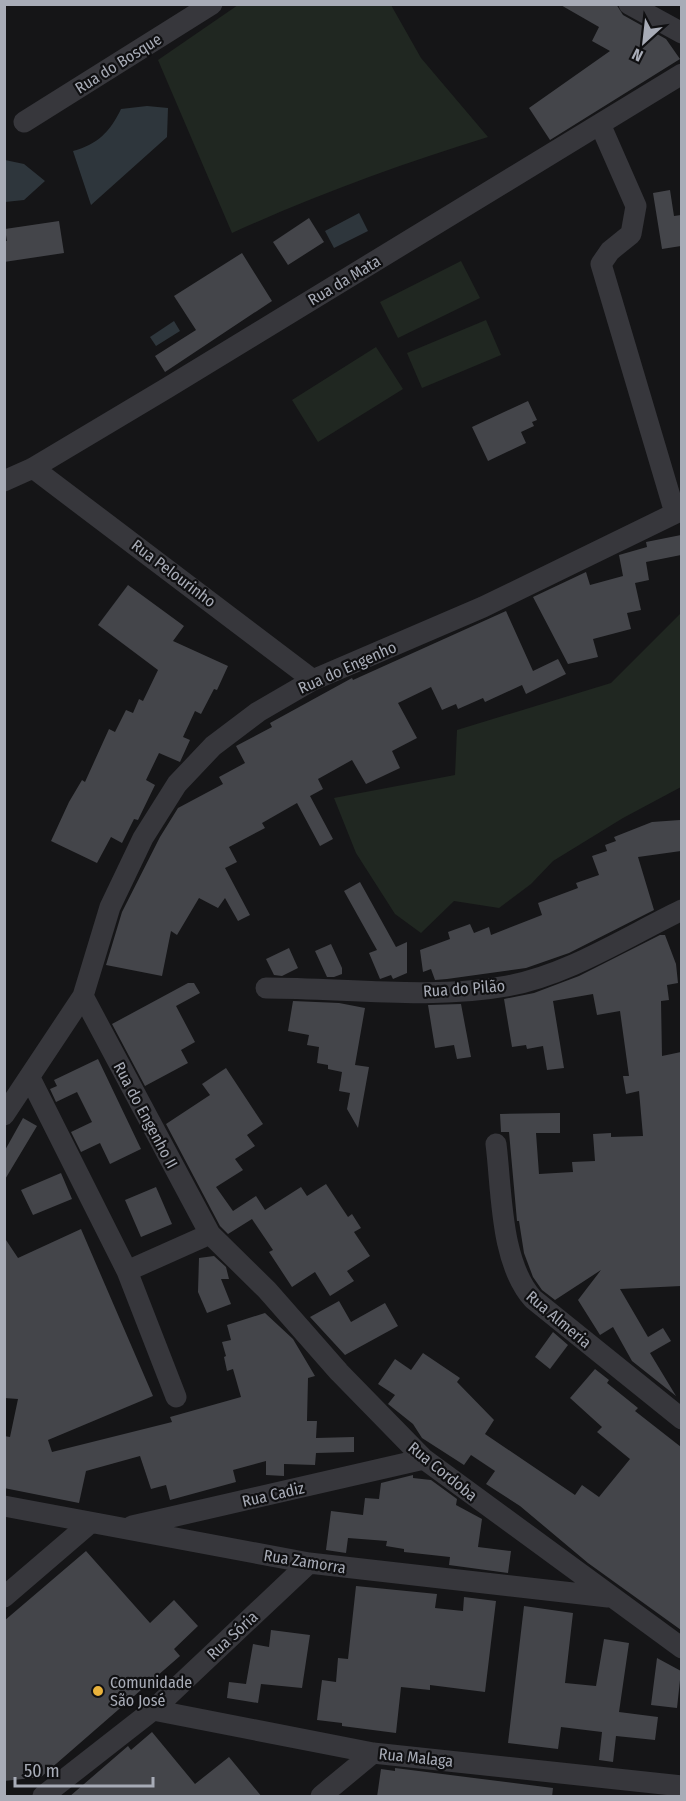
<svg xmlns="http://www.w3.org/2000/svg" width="686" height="1801" font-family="'Fira Sans Condensed',sans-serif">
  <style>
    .green { fill: #202721 }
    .water { fill: #2e363c }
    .building { fill: #44454a }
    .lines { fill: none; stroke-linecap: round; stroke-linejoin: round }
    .street { stroke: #37373c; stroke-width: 21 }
    .poi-dot { fill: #e9b23c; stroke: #101012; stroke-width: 2 }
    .labels { text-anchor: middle; stroke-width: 4.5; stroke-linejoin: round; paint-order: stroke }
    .street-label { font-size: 16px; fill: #a8acb7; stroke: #101012 }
    .poi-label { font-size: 16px; fill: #a8acb7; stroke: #101012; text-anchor: start }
  </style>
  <rect width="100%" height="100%" fill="#151517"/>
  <path class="green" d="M 238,5 L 391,5 L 421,58 L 488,137 C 400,164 316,195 232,233 L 158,60 Z
    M 461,261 L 480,298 L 398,338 L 380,302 Z
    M 486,320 L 501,355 L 422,388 L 407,353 Z
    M 376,347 L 403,389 L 318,442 L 292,400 Z
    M 681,613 L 681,787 L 623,818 L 553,861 L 531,884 L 499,908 L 454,901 L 421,933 L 395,914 L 356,853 L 334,798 L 455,775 L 457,730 L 611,683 Z"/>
  <path class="water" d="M 147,106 L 168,108 L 167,137 L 91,205 L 73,151 C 98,144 110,132 121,109 Z
    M 5,160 L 24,164 L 45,181 L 24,200 L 5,202 Z
    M 359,213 L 368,231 L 334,248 L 325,231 Z
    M 174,321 L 180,331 L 156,346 L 150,337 Z"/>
  <path class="building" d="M 559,4 L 616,4 L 623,15 L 666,39 L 680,59 L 550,140 L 529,108 L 610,51 L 592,41 L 599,27 Z
    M 670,190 L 674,216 L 681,215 L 681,246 L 662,249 L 653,193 Z
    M 309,218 L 324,242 L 288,265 L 273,242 Z
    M 59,221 L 64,253 L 4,262 L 4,241 L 7,241 L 5,229 Z
    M 242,253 L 272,301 L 165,372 L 155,356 L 196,330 L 174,296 Z
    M 528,401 L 537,420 L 532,422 L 534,426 L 521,432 L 526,443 L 488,461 L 472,427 Z
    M 681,535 L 681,555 L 646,562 L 649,580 L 635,583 L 641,610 L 627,613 L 631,629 L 593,639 L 598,657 L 568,664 L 533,597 L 586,572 L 590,585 L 623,576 L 619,555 L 647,547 L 646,542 Z
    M 128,585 L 184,626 L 173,641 L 228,666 L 217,690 L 214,689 L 201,714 L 195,711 L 183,737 L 190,740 L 180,762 L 159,753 L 146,780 L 155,785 L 138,820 L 134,819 L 122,843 L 111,837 L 97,863 L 51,841 L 69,802 L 82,780 L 85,782 L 109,729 L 115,732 L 126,710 L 133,713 L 139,699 L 143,701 L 158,670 L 98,625 Z
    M 506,611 L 533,671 L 558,659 L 566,674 L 526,694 L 522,685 L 485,702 L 483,698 L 458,709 L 456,704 L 442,710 L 431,687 L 398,703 L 417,738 L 392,751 L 400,768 L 366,784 L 352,760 L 318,779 L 323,789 L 310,796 L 333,839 L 320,846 L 297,803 L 262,823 L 265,828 L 229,847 L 237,862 L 225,868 L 250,915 L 238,921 L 225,898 L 218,908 L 199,898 L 177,935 L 171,931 L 162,976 L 106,965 L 122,912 L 160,837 L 178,808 L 223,784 L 219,777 L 245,763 L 236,746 L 272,727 L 270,723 L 352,678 L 353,680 Z
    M 680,820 L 681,851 L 638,857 L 654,910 L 569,953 L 526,968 L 447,979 L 435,980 L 431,969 L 423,972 L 420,950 L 450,939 L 448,932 L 470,924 L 474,933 L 489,927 L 491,935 L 542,915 L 538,903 L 578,888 L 576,883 L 599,875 L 592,856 L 607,851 L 605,845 L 616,841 L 614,837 L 652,822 Z
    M 360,882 L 396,947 L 407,942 L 407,973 L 393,979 L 391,975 L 380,979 L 369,953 L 377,950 L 344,891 Z
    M 660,935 L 665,935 L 676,964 L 678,983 L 667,985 L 669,1000 L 661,1001 L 662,1056 L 681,1052 L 681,1286 L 620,1289 L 648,1337 L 663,1328 L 671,1341 L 650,1353 L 676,1396 L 632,1361 L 613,1327 L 600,1335 L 578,1300 L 601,1270 L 555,1300 L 542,1290 L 533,1277 L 524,1253 L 519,1221 L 517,1221 L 509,1132 L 501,1132 L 500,1114 L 560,1113 L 560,1133 L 536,1133 L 539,1174 L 573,1172 L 572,1162 L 595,1161 L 593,1134 L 611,1133 L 611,1137 L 643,1136 L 639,1091 L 626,1094 L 623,1076 L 629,1076 L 620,1011 L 597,1015 L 593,994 L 553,1001 L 564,1068 L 547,1070 L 543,1046 L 527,1049 L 526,1045 L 512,1047 L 504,999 L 534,993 L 579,976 Z
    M 331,944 L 342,968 L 342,974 L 334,977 L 327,977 L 315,951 Z
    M 289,948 L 298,968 L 282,976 L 274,975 L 266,959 Z
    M 188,983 L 194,983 L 200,993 L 176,1006 L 195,1042 L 181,1050 L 188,1063 L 145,1086 L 112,1024 Z
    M 293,1001 L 339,1003 L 365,1008 L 355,1065 L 369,1067 L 358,1128 L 347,1109 L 350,1093 L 339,1091 L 342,1072 L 328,1069 L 328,1065 L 317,1063 L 319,1047 L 307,1045 L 309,1035 L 288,1031 Z
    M 461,1004 L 471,1057 L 457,1059 L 454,1045 L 435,1048 L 428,1005 Z
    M 98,1059 L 141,1149 L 110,1164 L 100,1143 L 81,1152 L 71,1132 L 92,1122 L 77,1092 L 56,1102 L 50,1089 L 57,1086 L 54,1080 Z
    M 226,1068 L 263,1124 L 247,1135 L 255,1146 L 235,1159 L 243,1170 L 216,1187 L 233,1211 L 256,1196 L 265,1210 L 301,1187 L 307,1196 L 326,1184 L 348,1217 L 352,1214 L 361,1228 L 354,1232 L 370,1256 L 347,1271 L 354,1281 L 330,1296 L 315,1272 L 292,1287 L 269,1252 L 273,1250 L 252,1219 L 228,1234 L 220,1226 L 166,1124 L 210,1095 L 202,1084 Z
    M 23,1118 L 37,1126 L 4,1181 L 4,1152 Z
    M 61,1173 L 72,1199 L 33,1215 L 21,1190 Z
    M 156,1187 L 172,1224 L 141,1237 L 125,1200 Z
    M 81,1229 L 153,1396 L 48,1440 L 52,1452 L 172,1422 L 170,1417 L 241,1397 L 233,1369 L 227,1371 L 224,1357 L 226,1356 L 222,1342 L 231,1340 L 227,1325 L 265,1313 L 293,1339 L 315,1376 L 308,1378 L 307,1421 L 317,1421 L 316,1438 L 354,1437 L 354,1452 L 316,1453 L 315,1465 L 284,1464 L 284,1476 L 266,1475 L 266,1461 L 233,1470 L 236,1482 L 170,1500 L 166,1485 L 151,1489 L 140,1456 L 86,1471 L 79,1503 L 4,1488 L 4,1436 L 10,1437 L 18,1399 L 4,1398 L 4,1237 L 18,1258 Z
    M 214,1256 L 226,1267 L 229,1279 L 221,1279 L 231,1304 L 207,1313 L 198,1292 L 199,1258 Z
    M 339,1301 L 351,1322 L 385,1303 L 398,1326 L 345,1355 L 310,1317 Z
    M 553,1332 L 568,1345 L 550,1369 L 535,1357 Z
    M 423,1353 L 460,1378 L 457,1382 L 494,1420 L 485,1434 L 575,1495 L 582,1485 L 599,1497 L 630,1459 L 597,1432 L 602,1427 L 570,1398 L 595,1369 L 609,1380 L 607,1383 L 638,1408 L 635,1411 L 681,1447 L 681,1630 L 588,1563 L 520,1506 L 486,1484 L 495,1471 L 471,1455 L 464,1465 L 422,1438 L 413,1424 L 388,1404 L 395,1395 L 378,1384 L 395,1359 L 411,1370 Z
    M 413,1475 L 413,1478 L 431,1480 L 457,1499 L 456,1505 L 482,1519 L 478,1547 L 511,1551 L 508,1573 L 449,1565 L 450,1557 L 404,1552 L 404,1549 L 386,1546 L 387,1541 L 348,1538 L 346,1553 L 326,1550 L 331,1511 L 363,1515 L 365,1498 L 379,1499 L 381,1483 Z
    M 86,1551 L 150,1623 L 174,1600 L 198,1626 L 174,1649 L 180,1656 L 41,1777 L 4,1781 L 4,1621 Z
    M 356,1586 L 437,1594 L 435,1608 L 463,1611 L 464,1597 L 496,1601 L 485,1692 L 430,1685 L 430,1690 L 401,1687 L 396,1733 L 342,1726 L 342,1723 L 317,1720 L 322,1680 L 336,1682 L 338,1658 L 348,1659 Z
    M 524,1606 L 573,1613 L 565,1683 L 596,1686 L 604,1639 L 629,1643 L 619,1712 L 658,1717 L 655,1740 L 616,1736 L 613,1762 L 599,1760 L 602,1732 L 561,1727 L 558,1749 L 508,1743 Z
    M 271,1630 L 310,1635 L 302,1688 L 261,1684 L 258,1703 L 227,1698 L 229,1682 L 246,1684 L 253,1644 L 269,1647 Z
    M 657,1658 L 681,1671 L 677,1708 L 651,1705 Z
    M 152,1732 L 195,1784 L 229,1757 L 262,1797 L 69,1797 L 128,1746 L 131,1750 Z
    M 395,1768 L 553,1788 L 552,1797 L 377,1797 L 381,1769 L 395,1771 Z"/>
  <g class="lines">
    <path class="street" d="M 629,4 L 682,33
      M 24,122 L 212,4
      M 600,124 L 636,206 L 631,234 L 610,251 L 601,264 L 675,513
      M 33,468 L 313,680
      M 4,481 L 33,468 L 167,388 L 682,74
      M 266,988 C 344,988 430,1000 507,986 C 568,975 626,937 682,910
      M 83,996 L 210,1234 L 267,1290 L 339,1372 L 424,1459 L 682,1648
      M 31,1080 L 127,1271 L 176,1397
      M 4,1115 L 83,996 L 110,907 L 143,838 L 177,784 L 213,746 L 258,712 L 313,680 L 483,607 L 682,510
      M 496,1144 C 502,1192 500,1262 533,1299 L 682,1419
      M 127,1271 L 210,1234
      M 4,1506 L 309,1563 L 608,1597
      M 132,1526 L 424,1459
      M 4,1597 L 89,1524
      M 153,1710 L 373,1753 L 682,1786
      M 43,1796 L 153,1710 L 309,1563
      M 321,1796 L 373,1753"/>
  </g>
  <circle class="poi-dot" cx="98" cy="1691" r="6"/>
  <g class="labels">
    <g class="street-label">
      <text transform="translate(118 63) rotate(-32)" y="6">Rua do Bosque</text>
      <text transform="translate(344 280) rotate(-31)" y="6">Rua da Mata</text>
      <text transform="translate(174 573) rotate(37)" y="6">Rua Pelourinho</text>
      <text transform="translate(347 667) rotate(-24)" y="6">Rua do Engenho</text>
      <text transform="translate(464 988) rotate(-4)" y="6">Rua do Pilão</text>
      <text transform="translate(146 1115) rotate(62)" y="6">Rua do Engenho II</text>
      <text transform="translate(559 1319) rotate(40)" y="6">Rua Almeria</text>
      <text transform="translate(443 1471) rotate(39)" y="6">Rua Cordoba</text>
      <text transform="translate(273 1494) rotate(-13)" y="6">Rua Cadiz</text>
      <text transform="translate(305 1561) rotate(9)" y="6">Rua Zamorra</text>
      <text transform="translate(232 1635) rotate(-43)" y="6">Rua Sória</text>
      <text transform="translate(416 1757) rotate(6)" y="6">Rua Malaga</text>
    </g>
    <g class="poi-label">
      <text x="110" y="1688">Comunidade<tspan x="110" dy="18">São José</tspan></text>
    </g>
  </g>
  <rect width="686" height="1801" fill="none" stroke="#a8acb7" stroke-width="12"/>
  <g transform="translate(644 42) rotate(207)" stroke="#101012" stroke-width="4.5" paint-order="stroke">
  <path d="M0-4.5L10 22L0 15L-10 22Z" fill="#a8acb7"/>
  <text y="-9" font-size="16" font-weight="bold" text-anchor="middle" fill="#a8acb7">N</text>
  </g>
  <path d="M15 1777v9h138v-9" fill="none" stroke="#a8acb7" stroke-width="3"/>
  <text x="24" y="1777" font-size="18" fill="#a8acb7" stroke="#101012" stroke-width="4.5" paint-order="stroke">50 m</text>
</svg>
